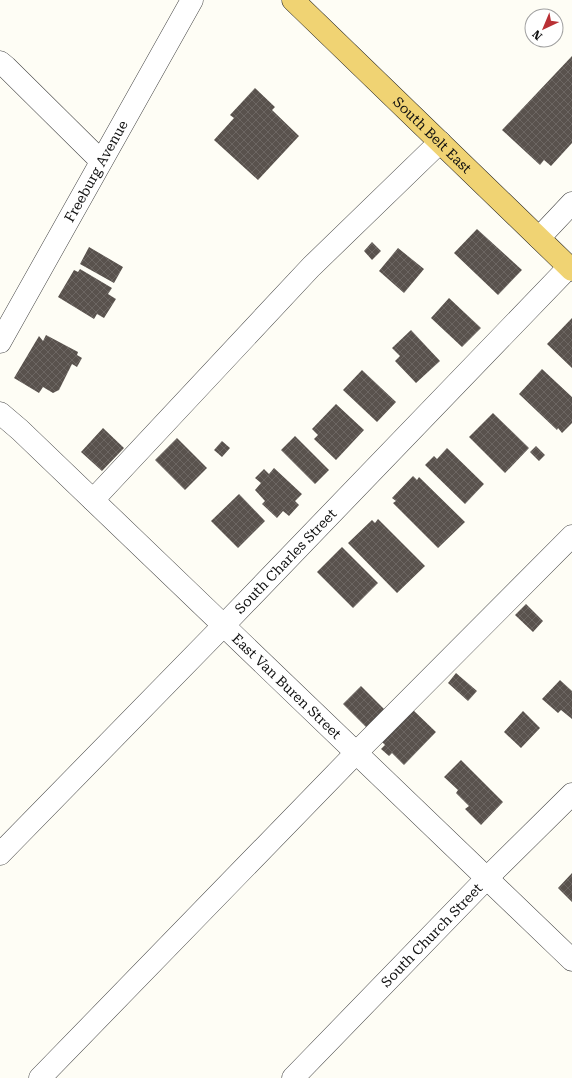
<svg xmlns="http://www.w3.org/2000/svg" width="572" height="1078" font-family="'Roboto Serif',serif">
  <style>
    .building { fill: url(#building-cross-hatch) }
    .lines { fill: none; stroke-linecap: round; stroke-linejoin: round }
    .minor-casing { stroke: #444; stroke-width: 23 }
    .major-casing { stroke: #222; stroke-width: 23 }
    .minor { stroke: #fff; stroke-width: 22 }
    .major { stroke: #f0d373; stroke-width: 22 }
    .labels { text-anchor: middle; stroke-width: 4; stroke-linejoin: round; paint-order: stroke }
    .street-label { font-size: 14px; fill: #111; stroke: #fff }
  </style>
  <defs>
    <pattern id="building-cross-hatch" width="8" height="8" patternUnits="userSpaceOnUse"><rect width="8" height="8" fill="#59524d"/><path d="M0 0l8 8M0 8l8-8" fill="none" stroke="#6c6662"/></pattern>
  </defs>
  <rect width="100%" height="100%" fill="#fefdf5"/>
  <path class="building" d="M 572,56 L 572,143 L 551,166 L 544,160 L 540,165 L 502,130 Z
    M 255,88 L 275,107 L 272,110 L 299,136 L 258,180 L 214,140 L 234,118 L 230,115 Z
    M 477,229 L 522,270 L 498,295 L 454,253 Z
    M 372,242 L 381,251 L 372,260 L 364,251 Z
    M 89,247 L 123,267 L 114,283 L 80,264 Z
    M 398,248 L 424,269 L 404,293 L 379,271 Z
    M 80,269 L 112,288 L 108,294 L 116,299 L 104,318 L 97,314 L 94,319 L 58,297 L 74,270 L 78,272 Z
    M 449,298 L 481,328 L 462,347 L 431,318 Z
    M 572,318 L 572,368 L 547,344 Z
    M 411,330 L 440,361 L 416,383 L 395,361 L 400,356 L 392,348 Z
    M 46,335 L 78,352 L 77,355 L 82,358 L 77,367 L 72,364 L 59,390 L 53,393 L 43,387 L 39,393 L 14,378 L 39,336 L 43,341 Z
    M 542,369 L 572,397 L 572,423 L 562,433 L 558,428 L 557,430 L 519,394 Z
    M 362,370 L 396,402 L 377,422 L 343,390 Z
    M 336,404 L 364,430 L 336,460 L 314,439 L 318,435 L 312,429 Z
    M 493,413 L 529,448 L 505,473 L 469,437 Z
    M 103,428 L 124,448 L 102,471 L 81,452 Z
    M 295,436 L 329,470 L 315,484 L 281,450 Z
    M 177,438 L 207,468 L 185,490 L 155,460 Z
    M 222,441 L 230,448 L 222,457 L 214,450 Z
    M 536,446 L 545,455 L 539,461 L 530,452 Z
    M 447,448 L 484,484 L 465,504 L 425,465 L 434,456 L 437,459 Z
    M 274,468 L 302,494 L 295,501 L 299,505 L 289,516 L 283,511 L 277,518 L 262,504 L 265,501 L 255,490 L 261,483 L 255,478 L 264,469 L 269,474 Z
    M 413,476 L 417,480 L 419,477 L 465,522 L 438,548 L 393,503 L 396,501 L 392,498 Z
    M 239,494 L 265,521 L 238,548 L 211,521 Z
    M 378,519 L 425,566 L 397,593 L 348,543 L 372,520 L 375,523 Z
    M 342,547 L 378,583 L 353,608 L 317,572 Z
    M 526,604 L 543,621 L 533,632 L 515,615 Z
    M 456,673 L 477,691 L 468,701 L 448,683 Z
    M 560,680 L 572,691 L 572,719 L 561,710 L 558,713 L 542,699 Z
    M 361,686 L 385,710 L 367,728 L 343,704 Z
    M 412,709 L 436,732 L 404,765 L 392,753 L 389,756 L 381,749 L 385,745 L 381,741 Z
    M 523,711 L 540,728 L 521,748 L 504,732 Z
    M 461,760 L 503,802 L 481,825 L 465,809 L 469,806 L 456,793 L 458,790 L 444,777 Z
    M 572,873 L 572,902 L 558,888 Z"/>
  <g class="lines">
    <defs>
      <g id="minor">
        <path d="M 0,62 L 6,67 L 101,161"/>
        <path d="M 539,238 L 572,203"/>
        <path id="s1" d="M 0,342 L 192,0"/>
        <path id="s2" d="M 0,413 L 20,430 L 572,960"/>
        <path d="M 93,500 L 311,267 L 440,142"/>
        <path id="s3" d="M 0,854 L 223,626 L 569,267"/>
        <path d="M 40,1078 L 356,753 L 572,536"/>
        <path id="s4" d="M 293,1078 L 487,878 L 572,794"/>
      </g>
      <g id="major">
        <path id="s5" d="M 293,0 L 572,270"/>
      </g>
    </defs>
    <use href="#minor" class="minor-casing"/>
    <use href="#major" class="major-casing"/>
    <use href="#minor" class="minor"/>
    <use href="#major" class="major"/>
  </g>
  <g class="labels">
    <g class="street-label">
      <text dy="5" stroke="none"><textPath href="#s5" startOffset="194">South Belt East</textPath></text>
      <text dy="5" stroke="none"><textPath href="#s1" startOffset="196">Freeburg Avenue</textPath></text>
      <text dy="5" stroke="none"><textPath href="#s3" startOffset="409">South Charles Street</textPath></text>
      <text dy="5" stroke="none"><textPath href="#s2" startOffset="396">East Van Buren Street</textPath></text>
      <text dy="5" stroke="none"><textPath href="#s4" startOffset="199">South Church Street</textPath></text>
    </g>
  </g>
  <g transform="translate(544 28) rotate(224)"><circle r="19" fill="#ffffff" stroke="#a0a0a0"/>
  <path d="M0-3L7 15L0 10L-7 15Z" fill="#b93035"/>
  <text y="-6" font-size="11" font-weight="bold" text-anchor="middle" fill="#111111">N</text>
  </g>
</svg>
